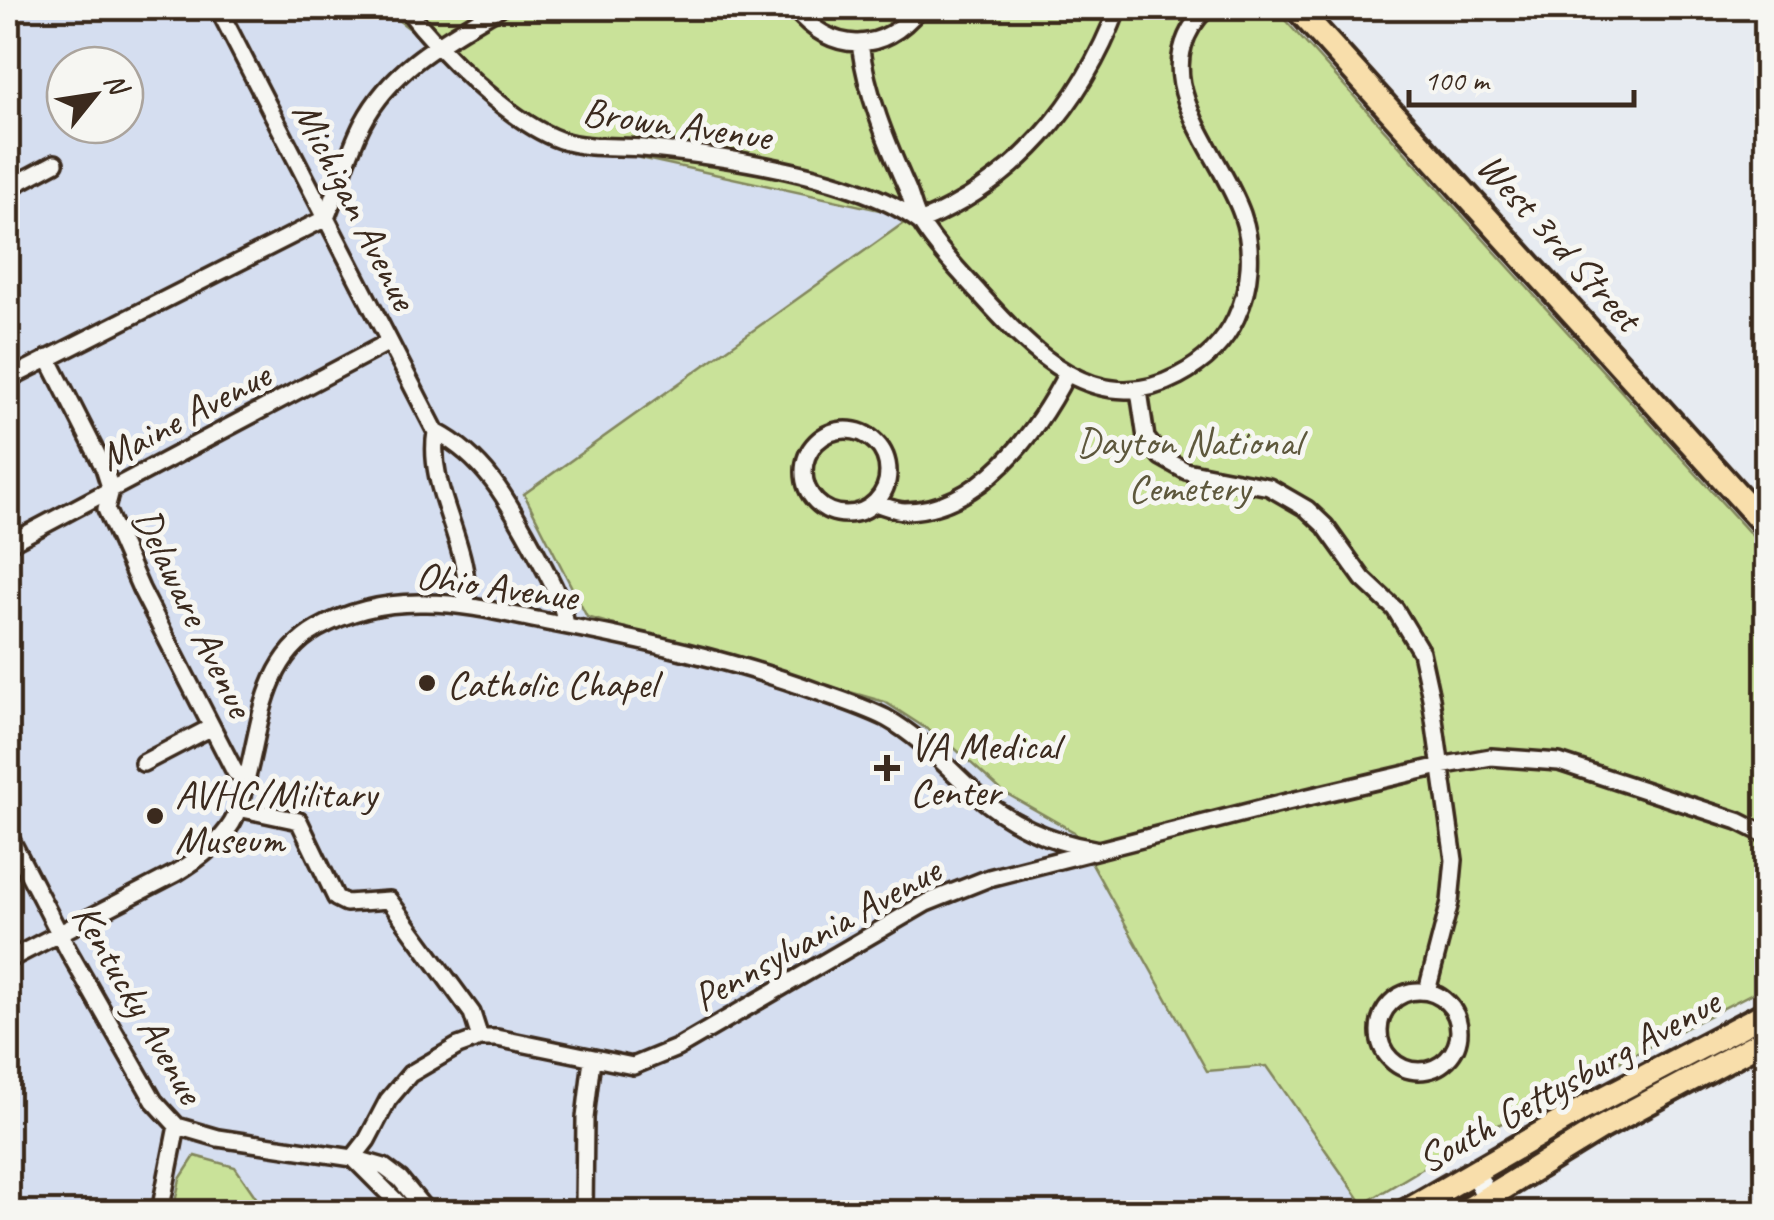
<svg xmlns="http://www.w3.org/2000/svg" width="1774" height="1220" font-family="Caveat,sans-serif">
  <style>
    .built { fill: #d5def0; fill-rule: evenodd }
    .green { fill: #c9e299; stroke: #82865c; stroke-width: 2.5 }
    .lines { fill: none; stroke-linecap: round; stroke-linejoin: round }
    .street-casing { stroke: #3b2a1e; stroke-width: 22 }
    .secondary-casing { stroke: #3b2a1e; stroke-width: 28 }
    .primary-casing { stroke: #3b2a1e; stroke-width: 30 }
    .street { stroke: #f6f6f2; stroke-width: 15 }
    .secondary { stroke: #f6f6f2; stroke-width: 20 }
    .primary { stroke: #f8deab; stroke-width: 22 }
    .poi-dot { fill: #3b2a1e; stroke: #f6f6f2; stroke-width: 4 }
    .labels { text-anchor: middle; stroke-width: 10; stroke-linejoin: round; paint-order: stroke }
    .street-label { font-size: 40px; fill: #3b2a1e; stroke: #f6f6f2 }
    .park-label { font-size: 40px; fill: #5e583d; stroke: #f6f6f2 }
    .poi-label { font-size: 40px; fill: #3b2a1e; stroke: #f6f6f2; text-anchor: start }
  </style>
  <rect width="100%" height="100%" fill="#e7ebf1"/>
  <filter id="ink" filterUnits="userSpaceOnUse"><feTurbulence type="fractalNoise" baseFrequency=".01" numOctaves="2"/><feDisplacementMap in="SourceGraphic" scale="20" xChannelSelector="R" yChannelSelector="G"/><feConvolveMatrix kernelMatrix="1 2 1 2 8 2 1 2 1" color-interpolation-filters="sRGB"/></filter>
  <g filter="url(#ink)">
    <path class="built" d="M 8,8 L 1274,8 L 1766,550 L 1766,986 L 1477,1136 L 1348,1212 L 8,1212 ZM 65,65 L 125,65 L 125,125 L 65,125 Z"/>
    <path class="green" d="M 382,8 L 1274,8 L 1766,551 L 1766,986 L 1477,1136 L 1363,1204 L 1267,1066 L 1207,1071 L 1074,832 L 1002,791 L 950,744 L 885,702 L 587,617 L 524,494 L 912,217 L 558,140 Z
      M 195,1156 L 235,1167 L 266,1212 L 173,1212 L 180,1179 Z"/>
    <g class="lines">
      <defs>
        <path id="street" d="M 218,8 L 436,432 C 426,491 473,545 466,606
          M 406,8 C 439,51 508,121 560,140 C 586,149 616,146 643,148 C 720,156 857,175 920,222
          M 794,8 C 832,54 882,55 920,8
          M 860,44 C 867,95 886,141 907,188 C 912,199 914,214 921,223 C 937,248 959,271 979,293 C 1031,351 1095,420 1178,376 C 1203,363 1224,344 1236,318 C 1251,286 1254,248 1242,214 C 1219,148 1139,75 1207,8
          M 8,188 L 55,163
          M 920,222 C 1016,182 1082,104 1118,8
          M 48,358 L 104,468 L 111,490 L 106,509 L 141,589 L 235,772 L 247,778
          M 8,379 L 326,218 C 339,187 348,152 363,123 C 392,67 447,39 499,8
          M 1139,391 L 1146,438 L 1161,457 L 1186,471 L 1269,487 L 1307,509 L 1325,526 L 1363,579 L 1395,609 L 1421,652 L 1431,698 L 1454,860 L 1450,902 L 1427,991
          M804 472a42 42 0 1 1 84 0a42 42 0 1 1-84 0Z
          M 436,432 C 484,457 507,499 532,545 C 546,572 561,595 566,625
          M 875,503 C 885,506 896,511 905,511 C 980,510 1037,432 1067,373
          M 8,544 L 389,342
          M 143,763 L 212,727
          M 238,808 L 299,821 L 336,898 L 346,903 L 389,900 L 472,1013 L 480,1038
          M 8,834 L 69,952 L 154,1101 L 177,1126 L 218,1138 L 353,1158 L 384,1167 L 400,1179 L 427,1212
          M 8,960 L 176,873 C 196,861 219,844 232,823 C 238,813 241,799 244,788 C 261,731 260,661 317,629 C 350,610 387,602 426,603 C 468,603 511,615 552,623 C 641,640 731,660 816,691 C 839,699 864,707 886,718 C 920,737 945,765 973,791 C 1006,822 1050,842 1094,849
          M1379 1031a40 40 0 1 1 80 0a40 40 0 1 1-80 0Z
          M 353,1158 L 367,1140 L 388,1100 L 410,1074 L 458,1046 L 480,1038 L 497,1038 L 633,1066 L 677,1048 L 926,903 L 989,878 L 1283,803 L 1440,766 L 1491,757 L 1559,762 L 1738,821 L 1766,835
          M 356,1161 L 407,1212
          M 160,1212 L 177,1126
          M 584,1212 L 585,1118 L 592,1059"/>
        <path id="secondary" d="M 1474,1172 L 1496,1212"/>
        <path id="primary" d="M 1297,8 L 1766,526
          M 1405,1212 L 1583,1109 L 1766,1013
          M 1464,1212 L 1601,1128 L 1766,1039"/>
      </defs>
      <use href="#street" class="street-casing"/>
      <use href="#secondary" class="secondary-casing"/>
      <use href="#primary" class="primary-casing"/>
      <use href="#street" class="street"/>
      <use href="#secondary" class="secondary"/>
      <use href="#primary" class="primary"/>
    </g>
  </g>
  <g class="poi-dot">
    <circle cx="427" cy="683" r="10"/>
    <path d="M882 753h10v10h10v10h-10v10h-10v-10h-10v-10h10z"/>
    <circle cx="155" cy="816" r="10"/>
  </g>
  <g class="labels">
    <g class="street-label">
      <text transform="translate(677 123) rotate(8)" y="14">Brown Avenue</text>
      <text transform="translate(356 205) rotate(63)" y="14">Michigan Avenue</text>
      <text transform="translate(1560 241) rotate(48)" y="14">West 3rd Street</text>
      <text transform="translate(184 415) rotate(-28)" y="14">Maine Avenue</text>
      <text transform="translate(497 585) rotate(8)" y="14">Ohio Avenue</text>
      <text transform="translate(194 612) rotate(64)" y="14">Delaware Avenue</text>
      <text transform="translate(816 933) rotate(-29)" y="14">Pennsylvania Avenue</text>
      <text transform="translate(139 1003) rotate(60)" y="14">Kentucky Avenue</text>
      <text transform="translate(1568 1080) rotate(-29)" y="14">South Gettysburg Avenue</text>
    </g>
    <g class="park-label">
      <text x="1189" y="455">Dayton National<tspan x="1189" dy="46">Cemetery</tspan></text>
    </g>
    <g class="poi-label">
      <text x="447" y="697">Catholic Chapel</text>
      <text x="910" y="759">VA Medical<tspan x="910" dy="46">Center</tspan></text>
      <text x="175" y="807">AVHC/Military<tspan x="175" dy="46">Museum</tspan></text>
    </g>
  </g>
  <rect width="1774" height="1220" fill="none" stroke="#f6f6f2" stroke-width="40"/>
  <rect x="20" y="20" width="1734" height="1180" fill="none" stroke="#3b2a1e" stroke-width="4" filter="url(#ink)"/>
  <g transform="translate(95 95) rotate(60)"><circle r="48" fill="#f6f6f2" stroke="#aba49d" stroke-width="2.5"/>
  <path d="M0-8L18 38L0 25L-18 38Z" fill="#3b2a1e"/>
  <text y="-15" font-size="28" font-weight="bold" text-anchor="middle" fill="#3b2a1e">N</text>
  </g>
  <path d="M1409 90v15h225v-15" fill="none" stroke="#3b2a1e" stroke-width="5"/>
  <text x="1424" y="90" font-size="30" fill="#3b2a1e" stroke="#f6f6f2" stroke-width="8" paint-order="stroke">100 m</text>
</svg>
